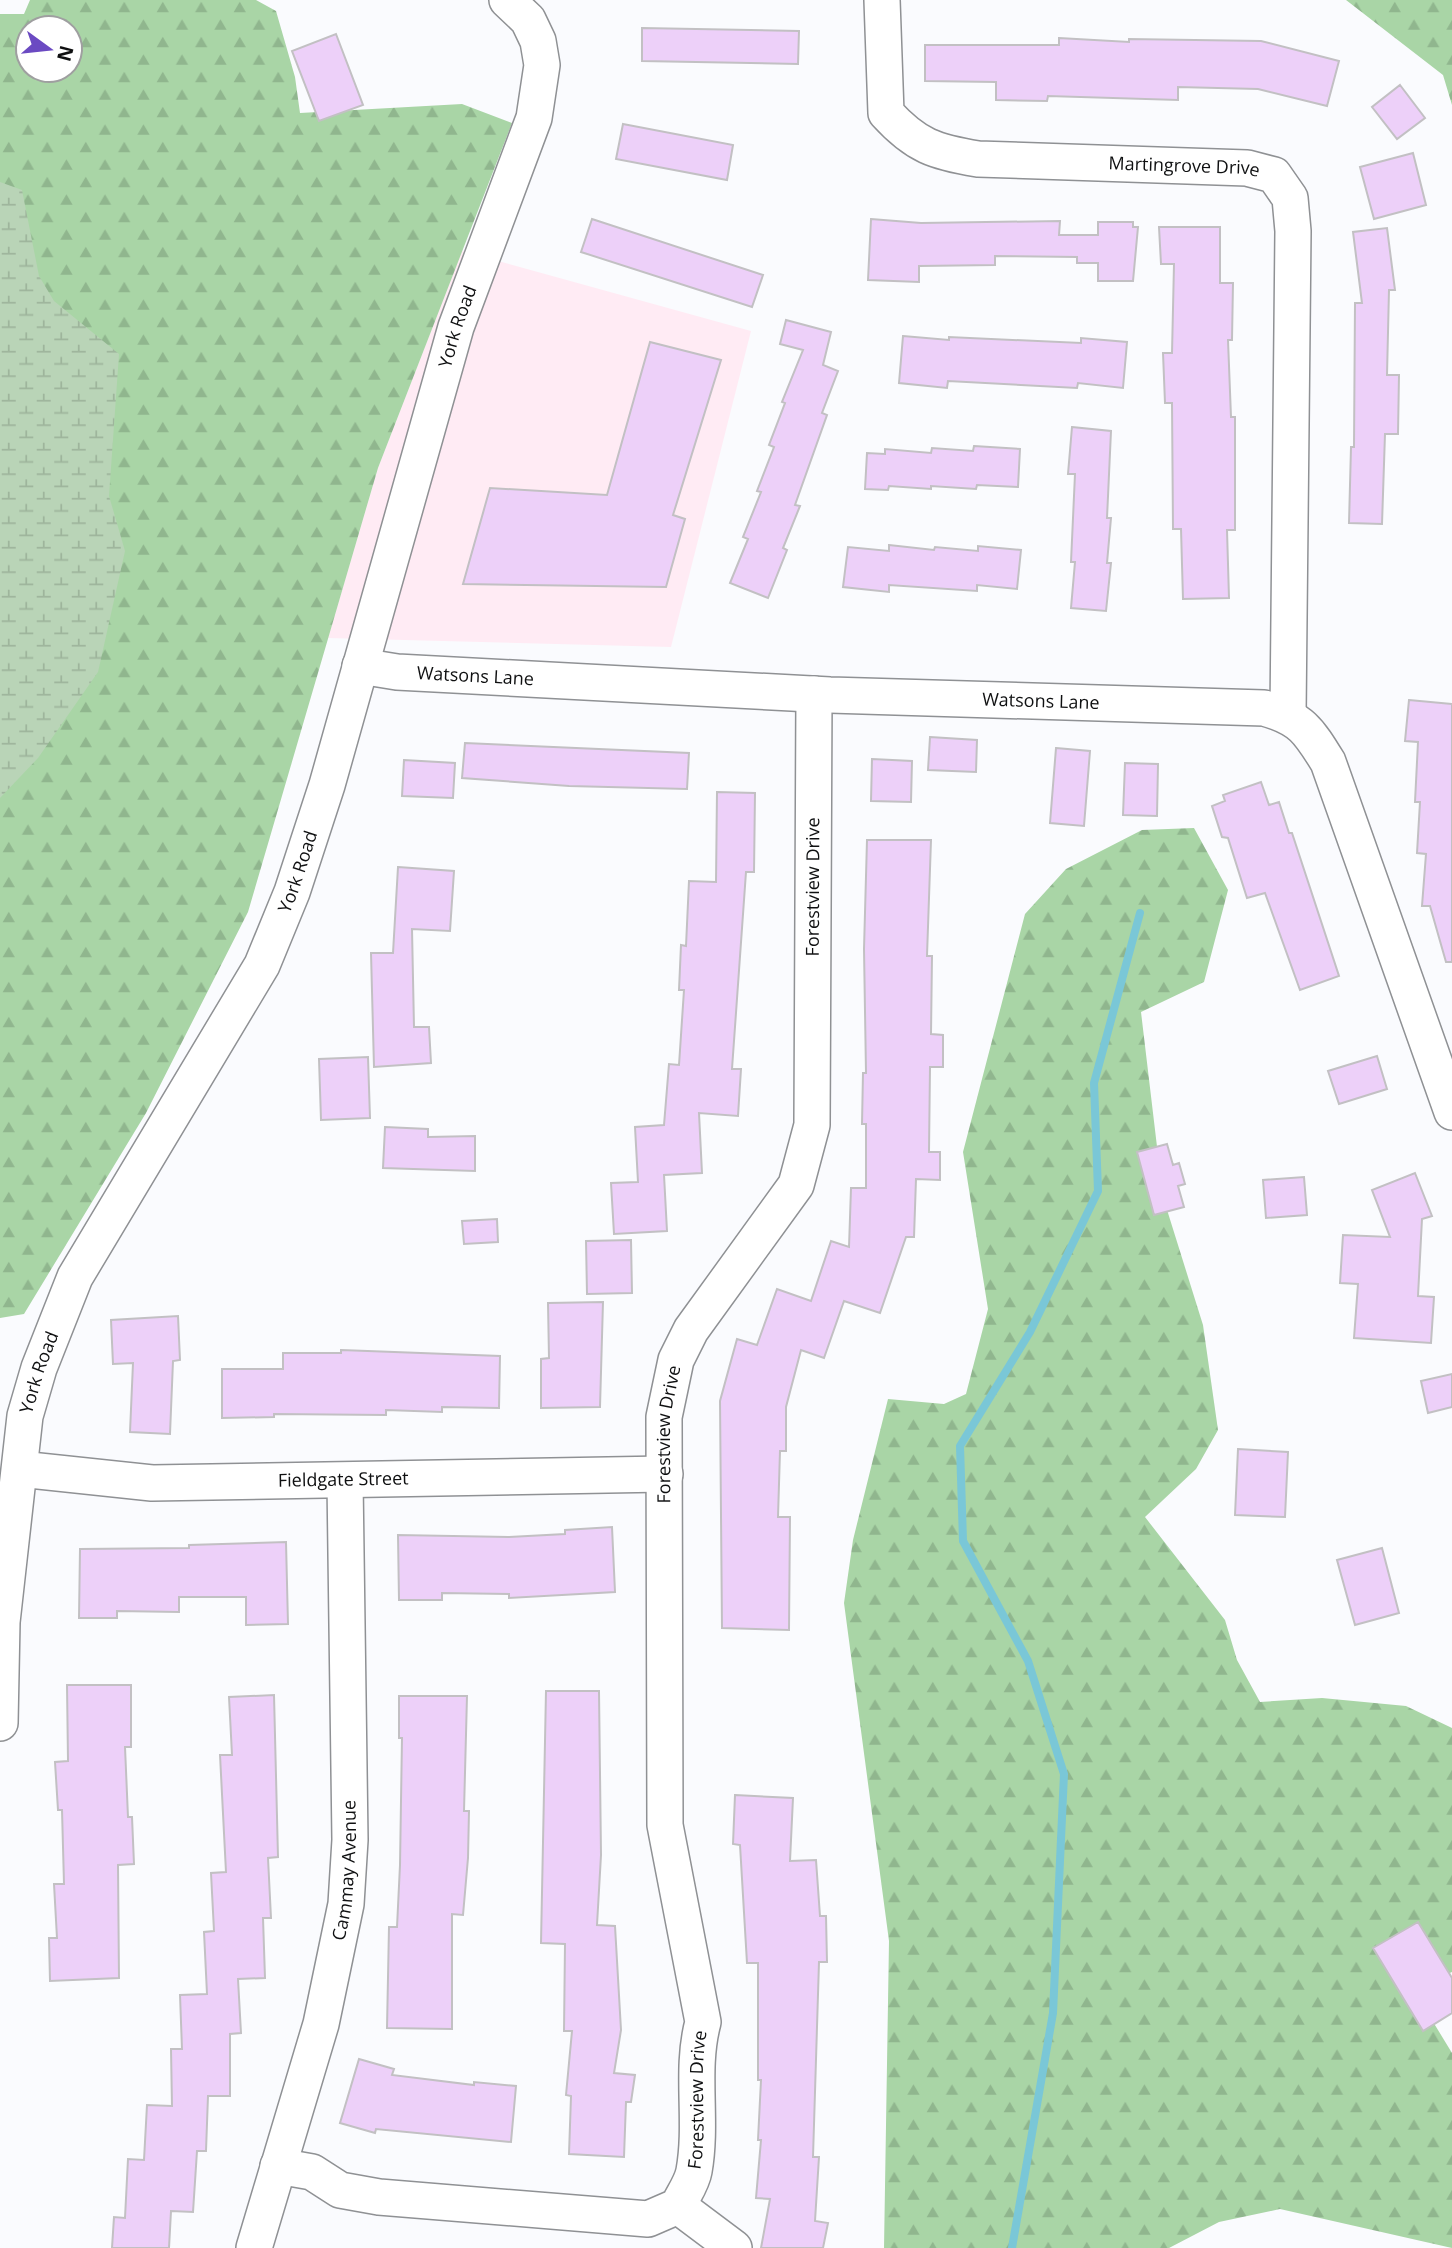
<svg xmlns="http://www.w3.org/2000/svg" width="1452" height="2248" font-family="'Open Sans',sans-serif">
  <style>
    .commercial { fill: #ffebf4 }
    .forest { fill: url(#forest-firs); fill-rule: evenodd }
    .wetland { fill: url(#wetland-marsh) }
    .lines { fill: none; stroke-linecap: round; stroke-linejoin: round }
    .stream { stroke: #7ac7d7; stroke-width: 8 }
    .building { fill: #edd0f9; stroke: #c2c0c3; stroke-width: 2 }
    .minor-casing { stroke: #8f9194; stroke-width: 38 }
    .minor { stroke: #fff; stroke-width: 35 }
    .labels { text-anchor: middle; stroke-width: 5; stroke-linejoin: round; paint-order: stroke }
    .street-label { font-size: 18px; fill: #0f1011; stroke: #fff }
  </style>
  <defs>
    <pattern id="forest-firs" width="22" height="20" patternUnits="userSpaceOnUse" patternTransform="scale(1.75)"><rect width="22" height="20" fill="#a9d5a6"/><path d="M5 1l3.5 6h-7zM16 11l3.5 6h-7z" fill="#90b68e"/></pattern>
    <pattern id="wetland-marsh" width="20" height="14" patternUnits="userSpaceOnUse" patternTransform="scale(1.75)"><rect width="20" height="14" fill="#b9d4b7"/><path d="M1 5h8M5 5V1M11 12h8M15 12V8" fill="none" stroke="#9eb59c"/></pattern>
  </defs>
  <rect width="100%" height="100%" fill="#fafbfe"/>
  <path class="commercial" d="M 462,251 L 751,331 L 671,647 L 328,638 L 378,468 Z"/>
  <path class="forest" d="M 30,0 L 256,0 L 276,11 L 295,77 L 300,113 L 462,104 L 512,123 L 378,468 L 248,912 L 146,1113 L 24,1314 L 0,1318 L 0,14 L 24,14 ZM 28,28 L 70,28 L 70,70 L 28,70 Z
    M 1346,0 L 1452,0 L 1452,105 L 1443,75 Z
    M 1194,828 L 1228,890 L 1204,982 L 1141,1012 L 1163,1197 L 1203,1325 L 1218,1430 L 1196,1469 L 1145,1517 L 1225,1620 L 1237,1660 L 1260,1702 L 1322,1698 L 1406,1706 L 1452,1728 L 1452,1972 L 1413,1989 L 1452,2053 L 1452,2248 L 1280,2209 L 1219,2222 L 1169,2248 L 884,2248 L 889,1941 L 844,1603 L 853,1540 L 888,1399 L 944,1404 L 966,1394 L 988,1309 L 963,1152 L 1025,914 L 1066,869 L 1142,830 Z"/>
  <path class="wetland" d="M 0,182 L 22,190 L 39,276 L 54,301 L 119,354 L 109,496 L 125,551 L 98,672 L 38,758 L 0,798 Z"/>
  <g class="lines">
    <path class="stream" d="M 1012,2248 L 1053,2013 L 1064,1774 L 1028,1661 L 963,1541 L 960,1446 L 1030,1332 L 1098,1191 L 1094,1083 L 1140,913"/>
  </g>
  <path class="building" d="M 642,28 L 799,31 L 798,64 L 642,61 Z
    M 336,34 L 363,105 L 319,121 L 292,51 Z
    M 1059,38 L 1129,42 L 1129,39 L 1261,41 L 1339,61 L 1327,106 L 1258,89 L 1178,87 L 1178,100 L 1048,96 L 1047,101 L 996,100 L 996,82 L 925,81 L 925,45 L 1059,45 Z
    M 1400,85 L 1425,118 L 1397,139 L 1372,107 Z
    M 623,124 L 733,145 L 727,180 L 616,159 Z
    M 1413,153 L 1426,205 L 1374,219 L 1360,167 Z
    M 592,219 L 763,275 L 752,307 L 581,252 Z
    M 871,219 L 921,223 L 1060,221 L 1059,235 L 1098,235 L 1098,222 L 1133,222 L 1133,227 L 1138,227 L 1133,281 L 1098,281 L 1098,263 L 1077,263 L 1077,257 L 995,256 L 995,265 L 919,266 L 919,282 L 868,280 Z
    M 1159,227 L 1220,227 L 1220,283 L 1233,283 L 1232,340 L 1228,340 L 1231,417 L 1235,417 L 1235,530 L 1227,530 L 1229,598 L 1183,599 L 1181,529 L 1173,529 L 1172,403 L 1165,403 L 1163,353 L 1172,353 L 1174,264 L 1161,264 Z
    M 1387,228 L 1395,290 L 1389,290 L 1387,375 L 1399,375 L 1398,434 L 1385,434 L 1382,524 L 1349,523 L 1351,447 L 1354,447 L 1355,303 L 1362,303 L 1353,232 Z
    M 786,320 L 831,332 L 823,365 L 838,371 L 822,413 L 827,415 L 795,505 L 800,506 L 783,548 L 787,550 L 768,598 L 730,583 L 748,539 L 743,537 L 761,492 L 757,491 L 774,447 L 769,445 L 785,403 L 782,402 L 803,350 L 780,344 Z
    M 903,336 L 949,340 L 949,337 L 1081,343 L 1081,338 L 1127,342 L 1123,388 L 1078,383 L 1077,388 L 948,381 L 947,388 L 899,383 Z
    M 650,342 L 721,360 L 673,515 L 685,519 L 666,587 L 463,584 L 490,488 L 607,495 Z
    M 1072,427 L 1111,431 L 1107,518 L 1111,518 L 1107,563 L 1111,563 L 1106,611 L 1071,608 L 1075,562 L 1071,562 L 1075,474 L 1068,474 Z
    M 974,446 L 1020,449 L 1018,487 L 977,485 L 976,489 L 931,486 L 931,489 L 889,486 L 888,490 L 865,489 L 867,453 L 885,454 L 885,449 L 931,453 L 932,448 L 973,451 Z
    M 889,545 L 934,550 L 935,547 L 978,551 L 978,546 L 1021,550 L 1017,589 L 977,585 L 977,591 L 889,585 L 889,592 L 843,587 L 848,547 L 889,551 Z
    M 1409,700 L 1452,704 L 1452,962 L 1446,962 L 1430,906 L 1422,906 L 1426,854 L 1417,853 L 1420,802 L 1415,802 L 1418,742 L 1405,741 Z
    M 930,737 L 977,740 L 976,772 L 928,770 Z
    M 465,743 L 689,753 L 687,789 L 569,786 L 462,778 Z
    M 1056,748 L 1090,751 L 1084,826 L 1050,823 Z
    M 872,759 L 912,761 L 911,802 L 871,801 Z
    M 404,760 L 455,763 L 453,798 L 402,796 Z
    M 1125,763 L 1158,764 L 1157,816 L 1123,815 Z
    M 1261,782 L 1269,805 L 1279,802 L 1289,833 L 1292,833 L 1339,976 L 1300,990 L 1265,893 L 1247,898 L 1228,838 L 1222,837 L 1212,806 L 1225,801 L 1223,795 Z
    M 717,792 L 755,793 L 754,872 L 746,872 L 732,1069 L 741,1069 L 738,1116 L 699,1113 L 702,1173 L 664,1175 L 667,1231 L 614,1234 L 611,1183 L 638,1182 L 635,1127 L 664,1125 L 669,1064 L 679,1065 L 684,990 L 679,990 L 681,945 L 686,946 L 689,881 L 716,882 Z
    M 867,840 L 931,840 L 927,956 L 932,956 L 931,1034 L 943,1035 L 943,1067 L 930,1067 L 929,1152 L 940,1152 L 940,1180 L 916,1179 L 914,1237 L 906,1237 L 880,1313 L 844,1301 L 824,1358 L 801,1350 L 786,1407 L 786,1451 L 780,1451 L 778,1517 L 790,1517 L 789,1630 L 722,1628 L 720,1401 L 737,1339 L 757,1345 L 777,1289 L 811,1301 L 831,1241 L 849,1247 L 851,1188 L 866,1188 L 866,1124 L 862,1124 L 863,1073 L 866,1073 L 864,949 Z
    M 398,867 L 454,871 L 450,931 L 412,929 L 414,1027 L 429,1027 L 431,1063 L 374,1067 L 371,953 L 393,953 Z
    M 1377,1056 L 1387,1089 L 1339,1104 L 1328,1071 Z
    M 368,1057 L 370,1118 L 321,1120 L 319,1059 Z
    M 385,1127 L 428,1129 L 428,1137 L 475,1136 L 475,1171 L 383,1168 Z
    M 1167,1144 L 1173,1165 L 1179,1163 L 1185,1184 L 1178,1186 L 1184,1207 L 1154,1215 L 1137,1152 Z
    M 1415,1173 L 1432,1216 L 1422,1219 L 1418,1296 L 1434,1297 L 1431,1343 L 1354,1338 L 1358,1284 L 1340,1283 L 1343,1235 L 1390,1237 L 1372,1190 Z
    M 1304,1177 L 1307,1215 L 1266,1218 L 1263,1180 Z
    M 497,1219 L 498,1242 L 464,1244 L 462,1221 Z
    M 631,1240 L 632,1293 L 587,1294 L 586,1241 Z
    M 603,1302 L 600,1407 L 541,1408 L 541,1359 L 549,1358 L 548,1303 Z
    M 178,1316 L 180,1360 L 173,1361 L 170,1434 L 130,1432 L 133,1363 L 113,1364 L 111,1320 Z
    M 341,1350 L 500,1356 L 499,1408 L 442,1407 L 442,1412 L 386,1410 L 386,1415 L 274,1414 L 274,1417 L 222,1418 L 222,1369 L 283,1369 L 283,1353 L 341,1353 Z
    M 1452,1374 L 1452,1407 L 1428,1413 L 1421,1381 Z
    M 1238,1449 L 1288,1452 L 1285,1517 L 1235,1515 Z
    M 612,1527 L 615,1592 L 509,1598 L 509,1594 L 442,1593 L 442,1600 L 399,1600 L 398,1535 L 509,1537 L 565,1534 L 565,1530 Z
    M 286,1542 L 288,1624 L 246,1625 L 246,1597 L 179,1597 L 179,1612 L 117,1611 L 117,1618 L 79,1618 L 80,1549 L 189,1548 L 189,1545 Z
    M 1382,1548 L 1399,1613 L 1355,1625 L 1337,1560 Z
    M 67,1685 L 131,1685 L 131,1747 L 125,1747 L 128,1817 L 132,1817 L 134,1864 L 118,1865 L 119,1978 L 50,1981 L 49,1938 L 57,1938 L 54,1884 L 64,1884 L 62,1810 L 58,1810 L 55,1762 L 68,1761 Z
    M 546,1691 L 599,1691 L 601,1855 L 597,1925 L 615,1926 L 621,2030 L 614,2073 L 635,2075 L 631,2102 L 626,2102 L 624,2157 L 569,2154 L 571,2096 L 566,2095 L 572,2031 L 564,2031 L 565,1944 L 541,1943 Z
    M 274,1695 L 278,1857 L 268,1858 L 271,1918 L 263,1918 L 265,1978 L 238,1979 L 241,2033 L 230,2034 L 230,2096 L 208,2096 L 206,2151 L 197,2151 L 193,2212 L 171,2211 L 169,2248 L 112,2248 L 114,2217 L 125,2218 L 128,2159 L 144,2160 L 147,2105 L 172,2106 L 171,2049 L 182,2049 L 180,1995 L 207,1994 L 204,1932 L 214,1931 L 211,1873 L 226,1872 L 220,1755 L 232,1755 L 229,1697 Z
    M 399,1696 L 467,1696 L 464,1811 L 469,1811 L 468,1858 L 463,1915 L 452,1914 L 452,2029 L 387,2028 L 389,1927 L 397,1927 L 400,1865 L 402,1738 L 399,1738 Z
    M 735,1795 L 793,1798 L 790,1861 L 816,1860 L 820,1916 L 826,1916 L 827,1962 L 819,1962 L 813,2157 L 819,2157 L 815,2221 L 828,2223 L 823,2248 L 761,2248 L 770,2199 L 756,2198 L 761,2140 L 758,2140 L 761,2080 L 758,2080 L 758,1963 L 747,1963 L 740,1845 L 733,1844 Z
    M 1418,1922 L 1452,1978 L 1452,2013 L 1423,2031 L 1373,1948 Z
    M 359,2059 L 394,2069 L 392,2075 L 474,2085 L 474,2082 L 516,2086 L 511,2142 L 376,2129 L 375,2133 L 340,2123 Z"/>
  <g class="lines">
    <defs>
      <g id="minor">
        <path id="s1" d="M 882,0 L 886,113 C 916,146 935,152 978,159 L 1247,168 L 1274,175 L 1290,198 L 1293,231 L 1288,714"/>
        <path id="s2" d="M 360,666 L 397,672 L 830,695 L 1264,708 C 1301,718 1309,731 1328,762 L 1452,1112"/>
        <path id="s3" d="M 20,1469 L 152,1483 L 665,1474"/>
        <path id="s4" d="M 0,1723 L 2,1622 L 25,1416 L 39,1368 L 75,1277 L 262,965 L 292,892 L 327,785 L 456,327 L 534,118 L 542,65 L 538,41 L 528,20 L 507,0"/>
        <path id="s5" d="M 278,2166 L 312,2172 L 340,2190 L 379,2197 L 648,2219 L 678,2206 C 683,2195 692,2183 694,2171 C 703,2121 690,2070 703,2022 L 665,1825 L 664,1417 L 676,1360 L 691,1330 L 796,1185 L 812,1125 L 814,694"/>
        <path d="M 678,2206 L 734,2248"/>
        <path id="s6" d="M 254,2248 L 321,2024 L 346,1904 L 350,1840 L 345,1481"/>
      </g>
    </defs>
    <use href="#minor" class="minor-casing"/>
    <use href="#minor" class="minor"/>
  </g>
  <g class="labels">
    <g class="street-label">
      <text dy="6" stroke="none"><textPath href="#s1" startOffset="425">Martingrove Drive</textPath></text>
      <text dy="6" stroke="none"><textPath href="#s4" startOffset="1488">York Road</textPath></text>
      <text dy="6" stroke="none"><textPath href="#s2" startOffset="116">Watsons Lane</textPath></text>
      <text dy="6" stroke="none"><textPath href="#s2" startOffset="682">Watsons Lane</textPath></text>
      <text dy="6" stroke="none"><textPath href="#s4" startOffset="920">York Road</textPath></text>
      <text dy="6" stroke="none"><textPath href="#s5" startOffset="1778">Forestview Drive</textPath></text>
      <text dy="6" stroke="none"><textPath href="#s4" startOffset="354">York Road</textPath></text>
      <text dy="6" stroke="none"><textPath href="#s5" startOffset="1190">Forestview Drive</textPath></text>
      <text dy="6" stroke="none"><textPath href="#s3" startOffset="324">Fieldgate Street</textPath></text>
      <text dy="6" stroke="none"><textPath href="#s6" startOffset="390">Cammay Avenue</textPath></text>
      <text dy="6" stroke="none"><textPath href="#s5" startOffset="520">Forestview Drive</textPath></text>
    </g>
  </g>
  <g transform="translate(49 49) rotate(105)"><circle r="33" fill="#ffffff" stroke="#9f9fa0" stroke-width="2"/>
  <path d="M0-5L12 26L0 18L-12 26Z" fill="#6b4ac2"/>
  <text y="-10" font-size="19" font-weight="bold" text-anchor="middle" fill="#0f1011">N</text>
  </g>
</svg>
